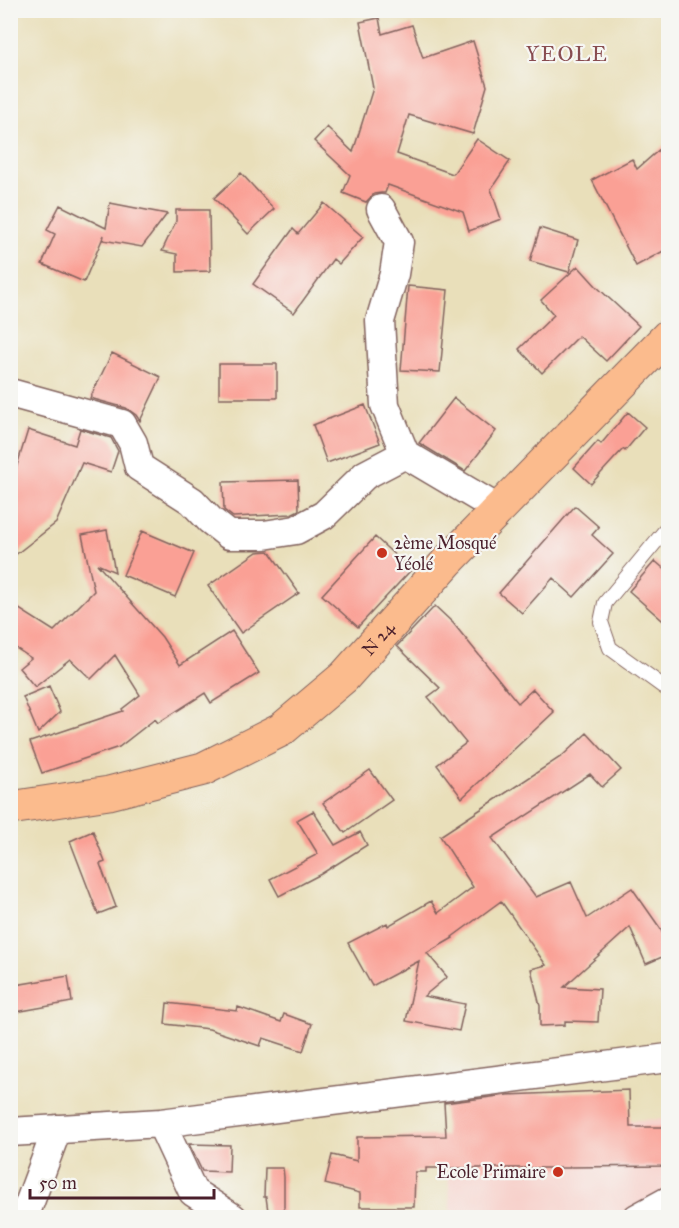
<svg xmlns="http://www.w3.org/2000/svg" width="679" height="1228" font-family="'IM FELL Great Primer',serif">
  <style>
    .built { fill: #f7d0ca }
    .building { fill: #faa095 }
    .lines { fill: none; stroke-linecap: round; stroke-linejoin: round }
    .lane-casing { stroke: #82625d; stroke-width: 16 }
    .street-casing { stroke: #82625d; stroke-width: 31 }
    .primary-casing { stroke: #82625d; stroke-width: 35 }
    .lane { stroke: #fff; stroke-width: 14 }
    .street { stroke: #fff; stroke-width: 28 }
    .primary { stroke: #fbbb8d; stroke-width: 33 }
    .poi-dot { fill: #c8321e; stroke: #f6f6f2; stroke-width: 2 }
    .labels { text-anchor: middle; stroke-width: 4.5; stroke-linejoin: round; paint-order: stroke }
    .poi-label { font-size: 18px; fill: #4a1f2b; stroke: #f6f6f2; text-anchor: start }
    .street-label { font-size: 18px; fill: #4a1f2b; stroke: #f6f6f2 }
    .quarter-label { font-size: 21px; letter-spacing: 1.5px; fill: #884c50; stroke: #f6f6f2 }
  </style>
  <rect width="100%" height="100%" fill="#f6f6f2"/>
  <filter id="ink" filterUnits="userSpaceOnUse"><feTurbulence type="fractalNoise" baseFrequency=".0167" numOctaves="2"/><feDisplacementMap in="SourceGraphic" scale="12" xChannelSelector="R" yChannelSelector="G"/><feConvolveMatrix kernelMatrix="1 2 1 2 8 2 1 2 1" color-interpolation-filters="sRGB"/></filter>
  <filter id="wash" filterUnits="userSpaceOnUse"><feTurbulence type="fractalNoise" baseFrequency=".008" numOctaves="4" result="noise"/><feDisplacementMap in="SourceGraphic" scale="24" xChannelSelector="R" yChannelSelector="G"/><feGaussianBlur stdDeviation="1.35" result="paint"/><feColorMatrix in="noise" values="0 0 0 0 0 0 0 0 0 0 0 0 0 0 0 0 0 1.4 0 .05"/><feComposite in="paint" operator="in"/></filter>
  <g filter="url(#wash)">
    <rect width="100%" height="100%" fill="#e9dfba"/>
    <path class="built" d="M 668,1119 L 668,1217 L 451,1217 L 445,1126 Z"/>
    <g id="blocks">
      <path class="building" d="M 379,18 L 382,34 L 412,25 L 423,58 L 473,41 L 487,86 L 473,134 L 409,115 L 397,154 L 453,174 L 477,139 L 510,161 L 491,189 L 501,219 L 469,231 L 463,212 L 388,185 L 385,193 L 381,193 L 374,194 L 366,202 L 343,193 L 350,175 L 314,141 L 327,127 L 353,152 L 373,88 L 360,22 Z
        M 669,141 L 669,248 L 636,266 L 592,180 L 632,159 L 637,169 Z
        M 241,173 L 274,209 L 248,234 L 214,198 Z
        M 110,203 L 167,214 L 142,247 L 103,240 L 104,235 L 84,282 L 42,264 L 55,234 L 47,230 L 60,205 L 106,228 Z
        M 324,203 L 363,237 L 339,264 L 333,259 L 294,313 L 253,284 L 293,229 L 298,234 Z
        M 176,210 L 209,210 L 210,271 L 177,272 L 177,254 L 162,251 L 176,221 Z
        M 540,228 L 578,240 L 569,272 L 530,261 Z
        M 578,266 L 597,287 L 639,326 L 606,361 L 579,336 L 542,373 L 519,349 L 554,315 L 541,300 Z
        M 408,286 L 448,290 L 440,372 L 401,370 Z
        M 112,353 L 161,377 L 140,421 L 136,415 L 126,408 L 90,398 Z
        M 219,364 L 277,364 L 277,398 L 219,398 Z
        M 454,398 L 496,431 L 465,471 L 419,443 Z
        M 365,405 L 380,443 L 327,463 L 313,425 Z
        M 628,412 L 645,427 L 625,451 L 623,449 L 591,484 L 574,468 L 598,441 L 601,444 Z
        M 80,429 L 111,438 L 118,451 L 111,472 L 82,463 L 56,523 L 10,559 L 10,471 L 15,472 L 28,430 L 75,445 Z
        M 298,480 L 299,510 L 291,514 L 233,517 L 224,510 L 223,482 Z
        M 575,506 L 599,527 L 592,535 L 613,554 L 574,597 L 553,578 L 522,613 L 499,593 Z
        M 107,530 L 115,572 L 97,564 L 162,637 L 180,665 L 232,631 L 259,673 L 211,703 L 205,693 L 158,723 L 155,719 L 119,747 L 42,773 L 30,742 L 123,711 L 122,709 L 140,695 L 115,655 L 91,679 L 70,659 L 35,687 L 19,668 L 31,658 L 10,644 L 10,603 L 54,631 L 94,591 L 82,535 Z
        M 142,531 L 194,553 L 175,597 L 123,575 Z
        M 375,537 L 411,570 L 358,627 L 322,595 Z
        M 269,551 L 299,593 L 241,633 L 208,586 L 257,552 Z
        M 655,561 L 669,573 L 669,626 L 629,591 Z
        M 435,606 L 453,623 L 518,703 L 533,689 L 554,712 L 462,798 L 437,765 L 466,743 L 428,697 L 440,688 L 397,646 Z
        M 49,686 L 60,712 L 38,733 L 23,697 Z
        M 587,733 L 621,770 L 602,787 L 590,774 L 492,838 L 536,897 L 571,882 L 587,918 L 632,888 L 660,928 L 669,947 L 669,954 L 646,964 L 630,927 L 564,987 L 600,989 L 598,1022 L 565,1021 L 565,1025 L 540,1026 L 540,1006 L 531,969 L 546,965 L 501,901 L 452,937 L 453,938 L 427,953 L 447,977 L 424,996 L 465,1004 L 459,1031 L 406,1021 L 419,961 L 372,986 L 348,943 L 387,923 L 388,926 L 431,901 L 438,913 L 473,887 L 440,836 L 562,756 Z
        M 370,770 L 392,800 L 345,833 L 323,803 Z
        M 313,811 L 335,845 L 360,832 L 367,845 L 321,874 L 279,896 L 270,879 L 318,854 L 297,820 Z
        M 93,831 L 105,862 L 100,864 L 116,907 L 98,914 L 70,841 Z
        M 68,976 L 72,1002 L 10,1013 L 10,986 Z
        M 167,1003 L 237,1011 L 238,1007 L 281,1022 L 284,1014 L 312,1024 L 303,1051 L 263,1038 L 260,1046 L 209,1029 L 165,1024 Z
        M 629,1090 L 630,1127 L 669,1127 L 669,1166 L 570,1167 L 570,1168 L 426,1168 L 426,1172 L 415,1172 L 414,1207 L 360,1207 L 360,1193 L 325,1184 L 332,1155 L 357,1161 L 357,1137 L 446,1136 L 444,1103 L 507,1095 Z
        M 189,1144 L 230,1145 L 229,1172 L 202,1171 Z
        M 265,1168 L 283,1168 L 284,1177 L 284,1218 L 269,1218 L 266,1197 L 264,1197 Z"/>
    </g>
  </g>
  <g filter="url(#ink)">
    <use href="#blocks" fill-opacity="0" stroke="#82625d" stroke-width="1.5"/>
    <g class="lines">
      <defs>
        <path id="lane" d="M 668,527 L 605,603 L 601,622 L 610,648 L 668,690"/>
        <path id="street" d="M 381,209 L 399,242 L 394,274 L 380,321 L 385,405 L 405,454
          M 10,393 L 122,424 L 133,443 L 139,467 L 192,501 L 210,520 L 229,535 L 264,535 L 296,530 L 324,515 L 365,475 L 405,454 L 498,509
          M 161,1123 L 193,1192 L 233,1218
          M 10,1132 L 161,1123 L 668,1058
          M 18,1218 L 28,1207 L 57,1129
          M 637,1218 L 668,1201"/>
        <g id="primary">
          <path id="s1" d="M 10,808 L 109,793 L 203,769 L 281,730 L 344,677 L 447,562 L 668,336"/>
        </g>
      </defs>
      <use href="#lane" class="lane-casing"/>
      <use href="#street" class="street-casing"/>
      <use href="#primary" class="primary-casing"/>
      <use href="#lane" class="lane"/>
      <use href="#street" class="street"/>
      <use href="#primary" class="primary"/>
    </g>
  </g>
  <g class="poi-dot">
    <circle cx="382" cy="553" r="6"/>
    <circle cx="558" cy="1172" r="6"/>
  </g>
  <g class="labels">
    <g class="poi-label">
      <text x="394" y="549">2ème Mosqué<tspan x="394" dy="21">Yéolé</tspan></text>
      <text x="546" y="1178" text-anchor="end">Ecole Primaire</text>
    </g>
    <g class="street-label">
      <text dy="6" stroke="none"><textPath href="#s1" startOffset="418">N 24</textPath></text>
    </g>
    <g class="quarter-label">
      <text x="567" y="61">YEOLE</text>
    </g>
  </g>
  <rect width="679" height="1228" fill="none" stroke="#f6f6f2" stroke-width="36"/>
  <path d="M30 1189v9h184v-9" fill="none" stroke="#4a1f2b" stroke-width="3"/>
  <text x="39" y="1189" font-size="18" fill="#4a1f2b" stroke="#f6f6f2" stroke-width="4.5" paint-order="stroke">50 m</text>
</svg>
